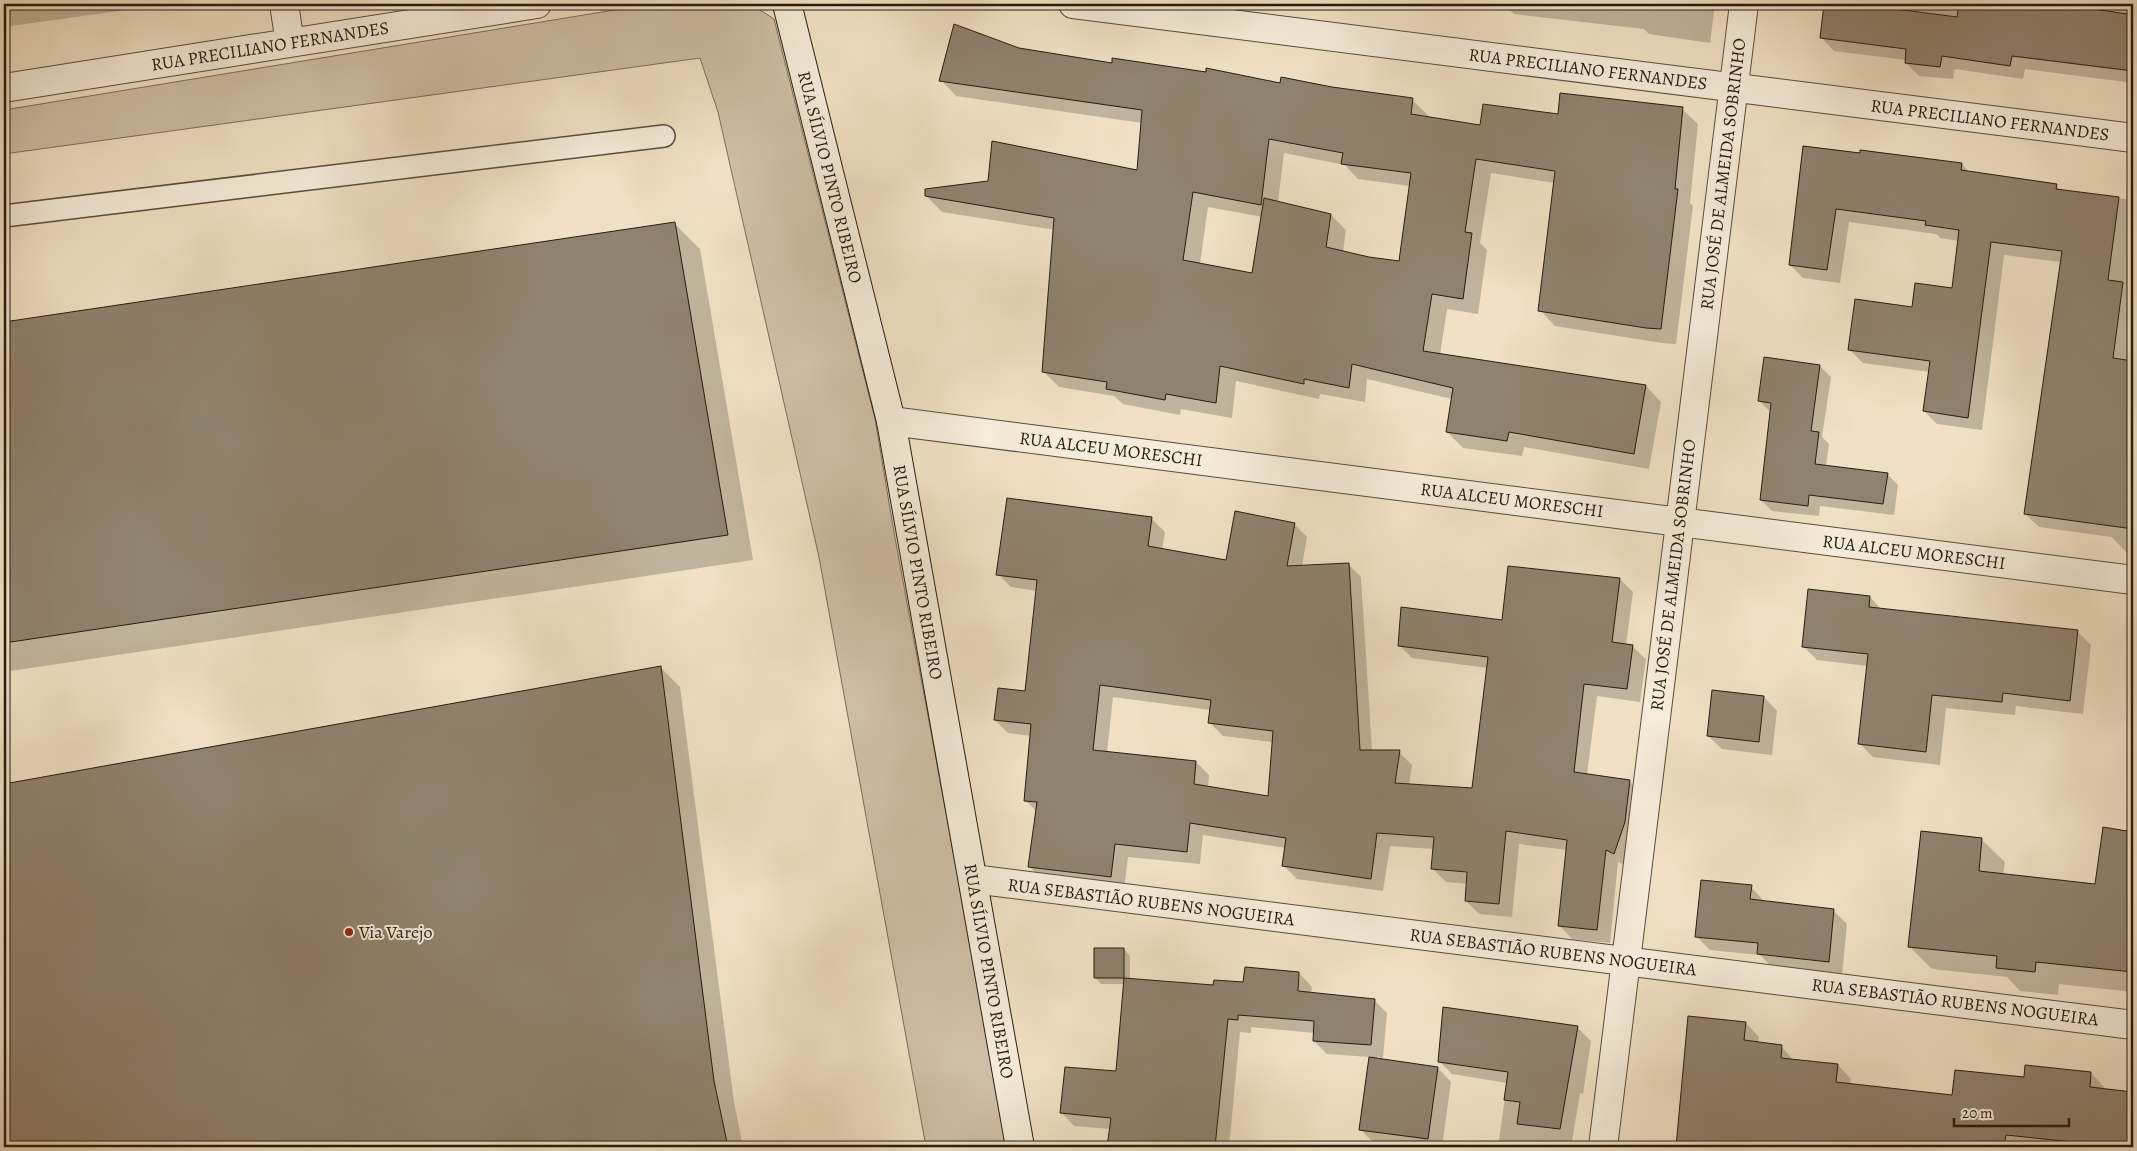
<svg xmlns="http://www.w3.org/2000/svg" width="2137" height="1151" font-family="Alegreya,serif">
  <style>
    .green { fill: #cec0a6; stroke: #7a6e5c }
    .shadow { fill: #0003; fill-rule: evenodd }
    .building { fill: #8f826e; stroke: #261c11; fill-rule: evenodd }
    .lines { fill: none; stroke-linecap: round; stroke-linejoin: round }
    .lane-casing { stroke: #584d3e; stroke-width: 24 }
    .street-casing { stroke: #584d3e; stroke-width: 30 }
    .secondary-casing { stroke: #261c11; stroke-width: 30 }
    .lane { stroke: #f5ecd9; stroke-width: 21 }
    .street { stroke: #f5ecd9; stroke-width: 28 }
    .secondary { stroke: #f5ecd9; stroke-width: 28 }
    .poi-dot { fill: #8f2418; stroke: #f5ecd9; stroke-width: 2 }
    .labels { text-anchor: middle; stroke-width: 4; stroke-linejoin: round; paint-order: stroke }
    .street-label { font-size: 18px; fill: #261c11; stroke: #f5ecd9 }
    .poi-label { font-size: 18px; fill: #261c11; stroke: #f5ecd9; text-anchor: start }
  </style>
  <rect width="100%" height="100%" fill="#f0e1c4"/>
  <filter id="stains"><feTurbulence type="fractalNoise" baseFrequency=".004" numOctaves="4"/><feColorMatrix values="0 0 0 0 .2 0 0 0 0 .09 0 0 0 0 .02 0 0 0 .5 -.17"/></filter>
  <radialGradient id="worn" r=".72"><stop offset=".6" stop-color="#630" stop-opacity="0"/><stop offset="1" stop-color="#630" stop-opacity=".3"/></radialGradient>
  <path class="green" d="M 651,4 L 751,4 L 774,19 L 875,419 L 895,538 L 1008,1147 L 926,1147 L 819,557 L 718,112 L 700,58 L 4,154 L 4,110 Z"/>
  <path class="shadow" d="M 4,4 L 132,4 L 133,9 L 4,27 Z
    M 1504,4 L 1715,4 L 1710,43 L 1649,34 L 1644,29 L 1514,14 Z
    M 1825,4 L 2133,4 L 2133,83 L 2025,69 L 2023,79 L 1955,69 L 1953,79 L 1919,76 L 1906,63 L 1906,60 L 1834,51 L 1821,37 Z
    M 1019,49 L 1113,64 L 1412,100 L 1428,115 L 1428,118 L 1481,126 L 1560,115 L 1682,109 L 1698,124 L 1690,203 L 1693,206 L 1676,344 L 1662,343 L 1555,326 L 1540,310 L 1555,183 L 1491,173 L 1480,243 L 1487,250 L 1478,314 L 1447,309 L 1440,355 L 1646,386 L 1661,402 L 1649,469 L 1524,447 L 1522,456 L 1463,448 L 1447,432 L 1452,399 L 1367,379 L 1365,402 L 1320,394 L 1319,399 L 1236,381 L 1232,418 L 1181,409 L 1180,415 L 1123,404 L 1114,396 L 1059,387 L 1044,372 L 1055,230 L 942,212 L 926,196 L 989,182 L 1138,171 L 1142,123 L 956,96 L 941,80 ZM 1284,153 L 1345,165 L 1358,179 L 1410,186 L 1400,263 L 1368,258 L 1343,252 L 1346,230 L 1331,215 L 1278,202 ZM 1208,207 L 1263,217 L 1254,274 L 1200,264 Z
    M 1805,147 L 1962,164 L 1969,172 L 2056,185 L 2061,191 L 2133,200 L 2133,319 L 2127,362 L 2133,363 L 2133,552 L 2126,552 L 2112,537 L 2039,527 L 2025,514 L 2061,262 L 2004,255 L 1982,430 L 1937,424 L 1924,411 L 1930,372 L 1863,363 L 1850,350 L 1913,308 L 1953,289 L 1959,241 L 1940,238 L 1936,234 L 1849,222 L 1840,283 L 1803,278 L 1790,265 Z
    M 674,223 L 700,249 L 753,560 L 4,672 L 4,323 Z
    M 1820,366 L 1831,377 L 1822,437 L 1829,444 L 1826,466 L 1887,474 L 1898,485 L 1894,515 L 1820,506 L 1819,516 L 1772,511 L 1761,500 L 1771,412 L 1759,401 Z
    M 1152,519 L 1165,532 L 1162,549 L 1227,561 L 1294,524 L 1307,537 L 1302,566 L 1348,564 L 1361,577 L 1372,751 L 1399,752 L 1412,765 L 1409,785 L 1473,789 L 1488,668 L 1412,658 L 1399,645 L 1503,622 L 1620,579 L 1633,592 L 1626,645 L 1632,646 L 1646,659 L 1640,702 L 1597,696 L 1587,775 L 1629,781 L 1643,794 L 1627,866 L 1618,862 L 1610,943 L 1572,939 L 1559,925 L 1567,850 L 1519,844 L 1512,917 L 1479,914 L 1466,901 L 1468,884 L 1446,882 L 1433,869 L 1434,849 L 1390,846 L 1383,891 L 1297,879 L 1283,865 L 1286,848 L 1203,835 L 1200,864 L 1128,857 L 1124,890 L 1043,880 L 1030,867 L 1037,812 L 1025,800 L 1031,736 L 1008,733 L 995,720 L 1026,693 L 1037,591 L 1011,587 L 998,574 ZM 1113,697 L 1211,710 L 1210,723 L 1223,736 L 1273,742 L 1269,797 L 1208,788 L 1209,775 L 1196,762 L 1107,753 Z
    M 1870,597 L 1882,610 L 2077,631 L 2091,645 L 2083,714 L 2016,706 L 2015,715 L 1946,708 L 1940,765 L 1873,757 L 1860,744 L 1868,666 L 1817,660 L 1803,646 Z
    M 660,667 L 680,687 L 734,1102 L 743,1147 L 4,1147 L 4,785 Z
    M 1764,697 L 1777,711 L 1772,755 L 1722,749 L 1708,736 Z
    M 2104,828 L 2133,833 L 2133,992 L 2059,984 L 2058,995 L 2020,991 L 2007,977 L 1932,969 L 1909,946 L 1981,839 L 2005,862 L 2003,875 L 2096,885 Z
    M 1751,887 L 1765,902 L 1833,910 L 1847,924 L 1842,975 L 1772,967 L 1760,955 L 1710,950 L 1696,936 Z
    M 1124,949 L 1130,956 L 1130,979 L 1214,986 L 1244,983 L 1299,973 L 1312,987 L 1311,993 L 1374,1000 L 1387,1013 L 1383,1058 L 1377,1057 L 1377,1059 L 1438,1068 L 1451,1082 L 1442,1147 L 1405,1147 L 1374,1143 L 1360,1129 L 1370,1057 L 1327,1054 L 1314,1041 L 1314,1033 L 1251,1027 L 1251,1033 L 1240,1032 L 1229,1147 L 1108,1147 L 1111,1129 L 1074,1126 L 1061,1112 L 1117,1073 L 1125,984 L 1101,984 L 1095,977 Z
    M 1689,1017 L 1746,1023 L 1759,1037 L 1758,1043 L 1781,1046 L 1794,1061 L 1838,1065 L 1851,1079 L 1850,1085 L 1953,1096 L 2025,1078 L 2091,1073 L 2104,1087 L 2104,1090 L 2133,1093 L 2133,1147 L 1677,1147 Z
    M 1577,1027 L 1591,1041 L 1583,1094 L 1580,1093 L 1571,1147 L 1498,1147 L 1507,1083 L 1452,1074 L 1439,1061 Z"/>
  <path class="building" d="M 1824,4 L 1889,4 L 1888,8 L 1957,17 L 1959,4 L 2088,4 L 2088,8 L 2133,15 L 2133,71 L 2012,56 L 2010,66 L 1942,56 L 1940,67 L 1905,63 L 1906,49 L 1820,38 Z
    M 954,24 L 1019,48 L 1112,63 L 1112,58 L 1206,72 L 1206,68 L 1280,83 L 1281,77 L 1332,87 L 1413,98 L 1411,114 L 1480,125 L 1483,104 L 1558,114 L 1560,93 L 1683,107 L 1675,189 L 1678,189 L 1661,329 L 1646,328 L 1538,311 L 1555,171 L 1476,159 L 1465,232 L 1472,233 L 1463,299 L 1432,294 L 1423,351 L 1646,385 L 1634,454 L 1509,432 L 1507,441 L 1446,432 L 1453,388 L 1352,364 L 1349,388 L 1304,379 L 1304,384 L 1220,366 L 1216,403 L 1166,394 L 1165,400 L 1106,389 L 1107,382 L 1042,372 L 1054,218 L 925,196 L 925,189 L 988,181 L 992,141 L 1137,170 L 1142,110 L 939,81 ZM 1269,139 L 1343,153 L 1341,164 L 1411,173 L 1399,261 L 1369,257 L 1326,247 L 1331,214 L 1264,198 L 1252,273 L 1183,260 L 1193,192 L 1261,205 Z
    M 1803,146 L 1860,153 L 1860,150 L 1962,163 L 1961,170 L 2057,184 L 2056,189 L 2119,197 L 2108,280 L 2123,282 L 2113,358 L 2133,361 L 2133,529 L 2024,514 L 2062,251 L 1991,242 L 1968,418 L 1923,411 L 1930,361 L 1848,350 L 1855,299 L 1912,307 L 1915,283 L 1952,288 L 1959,230 L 1925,225 L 1926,221 L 1836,209 L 1827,270 L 1789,265 Z
    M 675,222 L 728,535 L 4,643 L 4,322 Z
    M 1764,357 L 1820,365 L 1811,431 L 1819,432 L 1815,464 L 1888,473 L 1883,504 L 1809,495 L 1808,506 L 1760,500 L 1771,403 L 1758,401 Z
    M 1007,498 L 1152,517 L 1148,546 L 1226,560 L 1235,511 L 1295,523 L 1287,566 L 1349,563 L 1360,750 L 1400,750 L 1395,783 L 1472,788 L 1488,657 L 1398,646 L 1401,607 L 1502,620 L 1508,566 L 1620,578 L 1612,642 L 1633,645 L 1627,689 L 1584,684 L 1574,772 L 1630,780 L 1625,822 L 1614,854 L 1606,850 L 1597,930 L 1558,926 L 1567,840 L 1506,831 L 1499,904 L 1465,901 L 1467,872 L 1431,869 L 1434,837 L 1377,833 L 1371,879 L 1282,866 L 1286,838 L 1190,823 L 1187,852 L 1115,844 L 1111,877 L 1028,867 L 1037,802 L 1024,801 L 1031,724 L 994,720 L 998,688 L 1025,691 L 1037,580 L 996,575 ZM 1100,685 L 1211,700 L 1208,723 L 1273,731 L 1268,796 L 1194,784 L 1196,761 L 1093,750 Z
    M 1808,589 L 1870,596 L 1869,607 L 2078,630 L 2070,701 L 2003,693 L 2002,702 L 1932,695 L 1926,752 L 1858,744 L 1868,654 L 1802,647 Z
    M 661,666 L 714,1081 L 728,1147 L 4,1147 L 4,784 Z
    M 1712,690 L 1764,696 L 1759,742 L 1707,736 Z
    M 2103,827 L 2133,832 L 2133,972 L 2036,962 L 2035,972 L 1996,968 L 1997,956 L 1908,947 L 1921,831 L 1982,838 L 1979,871 L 2095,884 Z
    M 1701,880 L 1752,885 L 1750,899 L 1834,909 L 1829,962 L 1757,954 L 1758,943 L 1695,937 Z
    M 1094,948 L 1124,948 L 1124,978 L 1094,978 Z
    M 1245,967 L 1299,972 L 1298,991 L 1375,999 L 1371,1045 L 1313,1041 L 1314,1021 L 1238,1015 L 1238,1020 L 1228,1019 L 1215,1147 L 1107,1147 L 1111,1118 L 1060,1113 L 1065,1067 L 1116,1071 L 1124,978 L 1213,985 L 1214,980 L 1243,982 Z
    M 1443,1007 L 1578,1026 L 1560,1129 L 1517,1124 L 1520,1102 L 1504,1100 L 1508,1072 L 1438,1062 Z
    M 1688,1016 L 1746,1022 L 1744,1040 L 1782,1045 L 1781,1058 L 1838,1064 L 1836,1082 L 1952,1095 L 1955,1070 L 2024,1077 L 2025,1065 L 2091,1072 L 2090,1087 L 2133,1092 L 2133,1147 L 2092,1147 L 2092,1144 L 2006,1135 L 2004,1147 L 1676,1147 Z
    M 1369,1057 L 1438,1067 L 1428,1139 L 1359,1130 Z"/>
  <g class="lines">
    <defs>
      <path id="lane" d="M 4,216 L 664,136"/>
      <path id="street" d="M 284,4 L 290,43
        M 1073,4 L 2133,138
        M 4,88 L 537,4
        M 891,421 L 2133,580
        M 973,879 L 2133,1025
        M 1603,1147 L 1744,4"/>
      <path id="secondary" d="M 787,4 L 891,421 L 1020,1147"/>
    </defs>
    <use href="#lane" class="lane-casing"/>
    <use href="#street" class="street-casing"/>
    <use href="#secondary" class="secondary-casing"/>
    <use href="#lane" class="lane"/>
    <use href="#street" class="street"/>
    <use href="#secondary" class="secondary"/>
  </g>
  <circle class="poi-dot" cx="349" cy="932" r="5"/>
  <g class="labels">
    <g class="street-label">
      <text transform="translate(270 46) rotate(-9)" y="6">RUA PRECILIANO FERNANDES</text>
      <text transform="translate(1588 69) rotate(7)" y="6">RUA PRECILIANO FERNANDES</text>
      <text transform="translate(1990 120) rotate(7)" y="6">RUA PRECILIANO FERNANDES</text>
      <text transform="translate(1723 174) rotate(-83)" y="6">RUA JOSÉ DE ALMEIDA SOBRINHO</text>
      <text transform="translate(830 177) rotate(76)" y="6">RUA SÍLVIO PINTO RIBEIRO</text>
      <text transform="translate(1111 449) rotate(7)" y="6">RUA ALCEU MORESCHI</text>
      <text transform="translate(1512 500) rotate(7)" y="6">RUA ALCEU MORESCHI</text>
      <text transform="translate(1914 552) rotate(7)" y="6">RUA ALCEU MORESCHI</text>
      <text transform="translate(918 572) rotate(80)" y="6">RUA SÍLVIO PINTO RIBEIRO</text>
      <text transform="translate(1673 575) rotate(-83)" y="6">RUA JOSÉ DE ALMEIDA SOBRINHO</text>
      <text transform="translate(1151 902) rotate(7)" y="6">RUA SEBASTIÃO RUBENS NOGUEIRA</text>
      <text transform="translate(1553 952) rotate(7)" y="6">RUA SEBASTIÃO RUBENS NOGUEIRA</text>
      <text transform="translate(989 971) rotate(80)" y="6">RUA SÍLVIO PINTO RIBEIRO</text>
      <text transform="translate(1955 1002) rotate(7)" y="6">RUA SEBASTIÃO RUBENS NOGUEIRA</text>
    </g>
    <g class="poi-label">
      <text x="359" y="938">Via Varejo</text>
    </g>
  </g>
  <rect width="2137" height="1151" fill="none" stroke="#f0e1c4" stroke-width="20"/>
  <rect x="5" y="5" width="2127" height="1141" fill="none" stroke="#261c11" stroke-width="2.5"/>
  <rect x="10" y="10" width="2117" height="1131" fill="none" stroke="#261c11"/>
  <path d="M1954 1118v8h115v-8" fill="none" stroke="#261c11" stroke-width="2.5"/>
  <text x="1962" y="1118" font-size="15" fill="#261c11" stroke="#f5ecd9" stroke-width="4" paint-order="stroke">20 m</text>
  <rect width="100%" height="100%" filter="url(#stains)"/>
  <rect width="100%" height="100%" fill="url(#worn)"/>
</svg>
